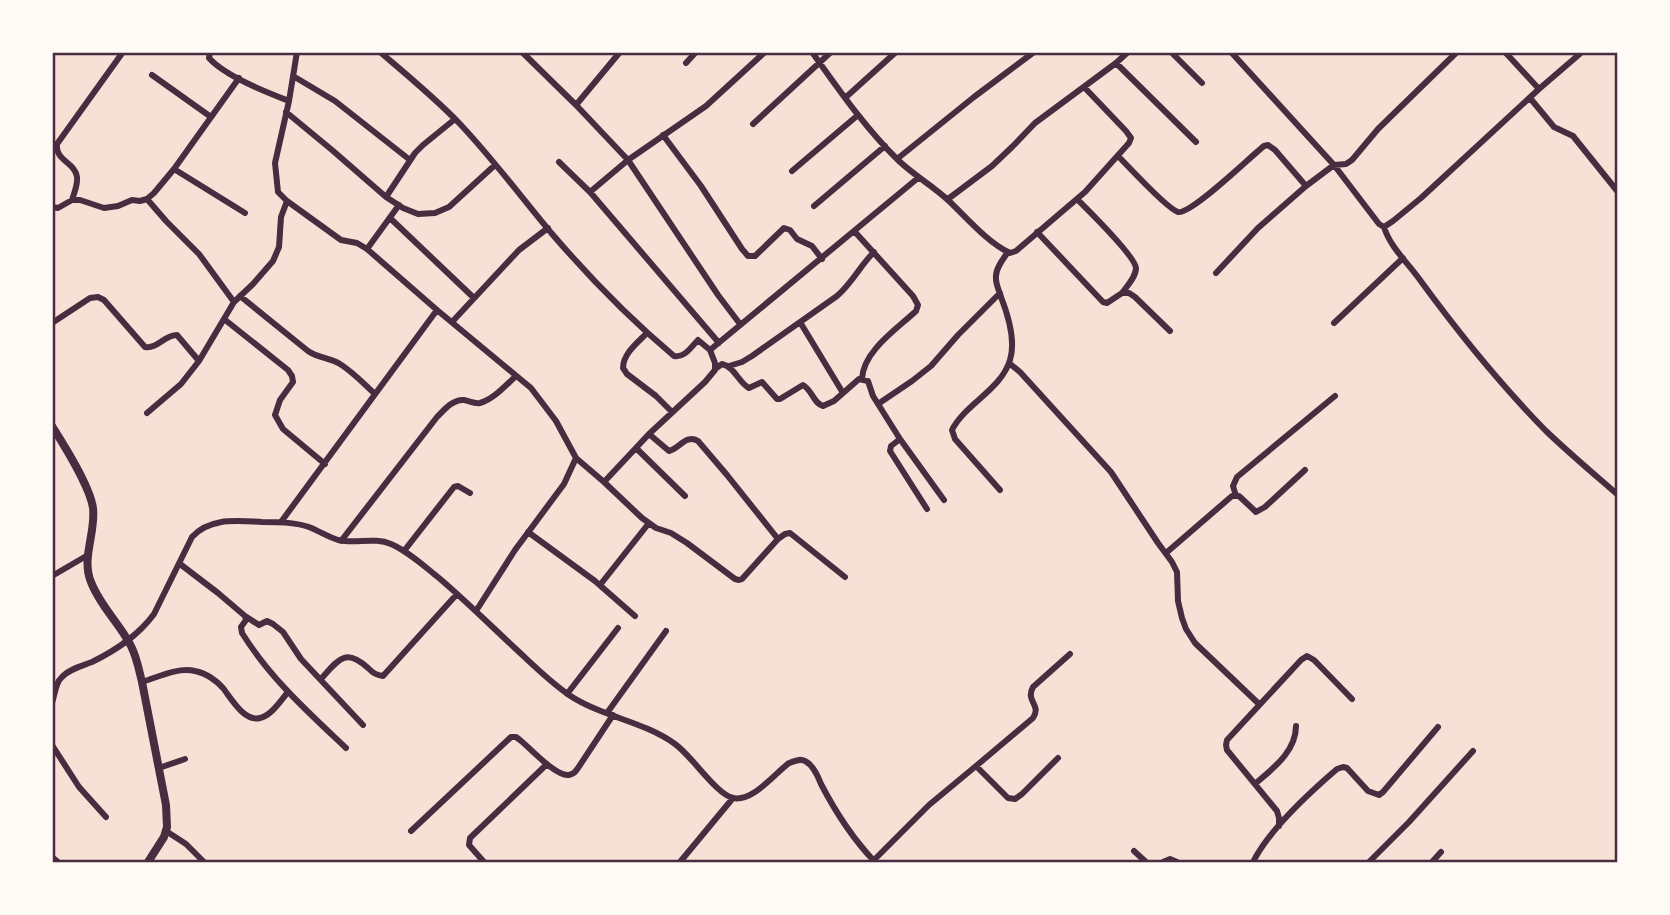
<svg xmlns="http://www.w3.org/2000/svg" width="1670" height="915" font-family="Quicksand,sans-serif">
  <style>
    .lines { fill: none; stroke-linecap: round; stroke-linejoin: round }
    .minor { stroke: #4a2c40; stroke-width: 6 }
    .tertiary { stroke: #4a2c40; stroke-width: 8 }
    .neatline { fill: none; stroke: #4a2c40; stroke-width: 2.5 }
  </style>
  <rect width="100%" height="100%" fill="#f7e1d7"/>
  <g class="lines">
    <path class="minor" d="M 210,52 L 209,58 C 225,76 266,92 289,101
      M 297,52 L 289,101 L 275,163 L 278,192 L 287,201 L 341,240 L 357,243 L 367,249 L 437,310
      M 380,52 C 407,75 435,98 460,124 C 493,159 522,198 553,235 C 590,278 630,319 674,356 C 685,358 691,347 698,340 L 710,350
      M 522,52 L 576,105 L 620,52
      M 812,52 C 839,90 866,129 899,161 C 915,176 933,186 949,201 C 967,218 988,243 1010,253 L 1016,251 L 1085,192 L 1129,143 L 1131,138 L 1126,131 L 1084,87
      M 1171,52 L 1202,83
      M 1231,52 L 1334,165 L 1379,224 L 1384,227 L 1393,221 L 1421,198 L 1539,89 L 1582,52
      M 1505,52 L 1539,89
      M 686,63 L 696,52
      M 1116,63 L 1196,142
      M 152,75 L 211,117
      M 293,76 L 335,101 L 410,160
      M 845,98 L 896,52
      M 1530,98 L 1554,127 L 1573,136 L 1618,192
      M 576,105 L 628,160 L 718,295 L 740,324
      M 286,112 L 332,150 L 386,197 L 403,208 L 418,214 L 435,213 L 449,207 L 495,165
      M 753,124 L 831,52
      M 663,135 L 701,186 L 742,249 L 748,256 L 755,256 L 784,228 L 790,230 L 797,239 L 812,246 L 822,259
      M 1118,156 C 1129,167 1167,209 1178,212 C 1191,215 1251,156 1264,146 L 1268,145 L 1275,150 L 1306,186
      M 897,159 L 974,97 L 1034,52
      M 559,162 L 590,192 L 628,160 L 706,106 L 765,52
      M 174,169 L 245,213
      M 792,171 L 858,115
      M 590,192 L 719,343
      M 386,197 L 415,153 L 423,145 L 455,119
      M 147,199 L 166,221 L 199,254 L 234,302
      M 948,199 L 992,166 L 1013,146 L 1035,123 L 1116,63 L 1128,52
      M 1077,199 C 1088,210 1135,256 1136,268 C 1136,277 1127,286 1122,293
      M 72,200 C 74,193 78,185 77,177 C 75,162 55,161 57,144 L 123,52
      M 814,206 L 885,146
      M 52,207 L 58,208 L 72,200 L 80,200 L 104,208 L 118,206 L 132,200 L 140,201 L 147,199 L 154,193 L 174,169 L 239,78
      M 390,218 L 474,298
      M 1384,227 C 1390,247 1408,263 1420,280 C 1458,332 1501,385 1546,431 C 1569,453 1594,474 1618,495
      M 855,232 L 913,296 L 918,305 L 916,311 C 897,329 863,351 862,379
      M 1037,232 L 1103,302 L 1107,303 L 1122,293 L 1129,293 L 1135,297 L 1170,331
      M 367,249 L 399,205
      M 1216,273 L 1258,228 L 1306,186 L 1334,165 L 1346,164 L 1352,160 L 1378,129 L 1457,52
      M 240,296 L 308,351 C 318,358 330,358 340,364 C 353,372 364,384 375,394
      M 224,319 L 288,370 L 292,376 L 293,382 L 280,400 L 275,415 L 283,429 L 325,464
      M 452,322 L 519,250 L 548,228
      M 800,322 L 843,393
      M 52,323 L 90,298 L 98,297 L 104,300 L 145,347 C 158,349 164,335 177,335 L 199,361
      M 1334,323 L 1403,258
      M 647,333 C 637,343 623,354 623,368 L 627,374 L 656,396 L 672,412
      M 1009,363 L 1020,372 L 1111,472 L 1158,543 L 1172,562 L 1177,572 L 1178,601 L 1182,618 L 1186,629 L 1195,643 L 1259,704
      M 729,366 L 742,362 L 752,356 L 837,296 C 852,283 860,266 874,252
      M 715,369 L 722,364 C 735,367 738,382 749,388 L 762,382 L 777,399 L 780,399 L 803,385 C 812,390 814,404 823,406 L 834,401 L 859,379 L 868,381 L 873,396 L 900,439 L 944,500
      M 878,404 L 912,381 L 931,366 L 958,335 L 1000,293
      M 147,413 L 181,384 L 199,361 L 234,302 L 253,284 L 273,261 L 279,247 L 281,217 L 287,201
      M 649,434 L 669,451 C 680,448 686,434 698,441 L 727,475 L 778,539
      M 900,439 L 891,446 L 890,451 L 927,509
      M 636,448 L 685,496
      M 604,482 L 642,518 L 656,528 L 671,533 L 687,543 L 735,579 L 739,580 L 742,579 L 778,539 L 785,534 L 790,533 L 845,577
      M 1000,490 L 955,439 L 952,430 C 965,404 1001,390 1010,360 C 1016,341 1008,315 1001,297 C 999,290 995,283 996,276 C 996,268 1003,259 1008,252
      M 1236,496 L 1233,486 L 1237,477 L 1335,396
      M 281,522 L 437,310 L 531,388 L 556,421 L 576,458
      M 528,532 L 595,581 L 635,616
      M 341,541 L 437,417 C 444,410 453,399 464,400 C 470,401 474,404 480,403 C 494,399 506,385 516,376
      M 404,551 L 454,487 L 458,486 L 470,493
      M 1166,553 L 1232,496 L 1239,496 L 1256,512 L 1265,507 L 1305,470
      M 180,564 L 218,593 L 245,616 L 246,620 L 241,627 L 242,633 C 270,678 308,712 346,748
      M 52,576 L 88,555
      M 600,585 L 649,523
      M 476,611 L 515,550 L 564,484 L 576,458 L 604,482 L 649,434 L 705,382 L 715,370 L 715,363 L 710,350 L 918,178
      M 245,616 L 259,625 L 267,621 L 273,624 L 283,632 L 301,659 L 363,725
      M 321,679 C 338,660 345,647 368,668 C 373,673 376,675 383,676 L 457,594
      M 142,682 C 158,677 178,667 195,671 C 206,673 217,681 223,688 C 231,698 244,722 260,718 C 271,716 281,700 288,692
      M 567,694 L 618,628
      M 52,703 C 55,695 55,683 62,677 C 69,669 82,666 92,662 C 116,650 138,636 154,614 L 192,537 C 210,517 237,521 262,522 C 278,522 294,522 309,527 C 319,531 328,537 338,540 C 356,544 374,537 391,544 C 409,552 424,566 439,578 C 466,601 491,626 517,650 C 534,666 550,682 569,695 C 602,717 643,721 675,744 C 692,756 716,794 733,798 C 753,802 774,774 789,763 C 795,761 800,758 805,761 C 813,765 818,776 821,784 C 836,813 853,839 875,862
      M 607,713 L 666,631
      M 52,745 L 79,787 L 106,817
      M 1058,758 L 1022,794 L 1015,799 L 1008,798 L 976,766 L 1033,718 C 1042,704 1025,702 1033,687 L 1070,654
      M 159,768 L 185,759
      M 1255,784 C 1272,769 1296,752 1296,726
      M 1279,826 L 1279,818 L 1277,811 L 1227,750 L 1226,745 L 1227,740 L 1301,660 L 1307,656 L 1314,660 L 1352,699
      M 166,831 L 186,844 L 204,862
      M 411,831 L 511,737 L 516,737 L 520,740 C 530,748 556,777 569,775 C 574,774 575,772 578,768 L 613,715
      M 1134,851 L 1146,862
      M 52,857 L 58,862
      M 873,861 L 929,805 L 976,766
      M 484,862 L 469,845 L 470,838 L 547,764
      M 680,862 L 733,798
      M 1163,862 L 1170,859 L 1177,862
      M 1253,862 C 1269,830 1309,793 1337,769 L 1343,767 L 1347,768 L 1368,791 L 1379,795 L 1383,792 L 1438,727
      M 1369,862 L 1409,822 L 1473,751
      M 1432,862 L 1441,852"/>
    <path class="tertiary" d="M 52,426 C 64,445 90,486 93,508 C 96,533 81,558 91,582 C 100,606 120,624 131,646 C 137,658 139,670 142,682 L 166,805 L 167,827 L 164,837 L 148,862"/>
  </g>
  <rect width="1670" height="915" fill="none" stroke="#fffaf5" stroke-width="108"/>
  <rect x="54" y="54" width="1562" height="807" class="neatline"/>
</svg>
